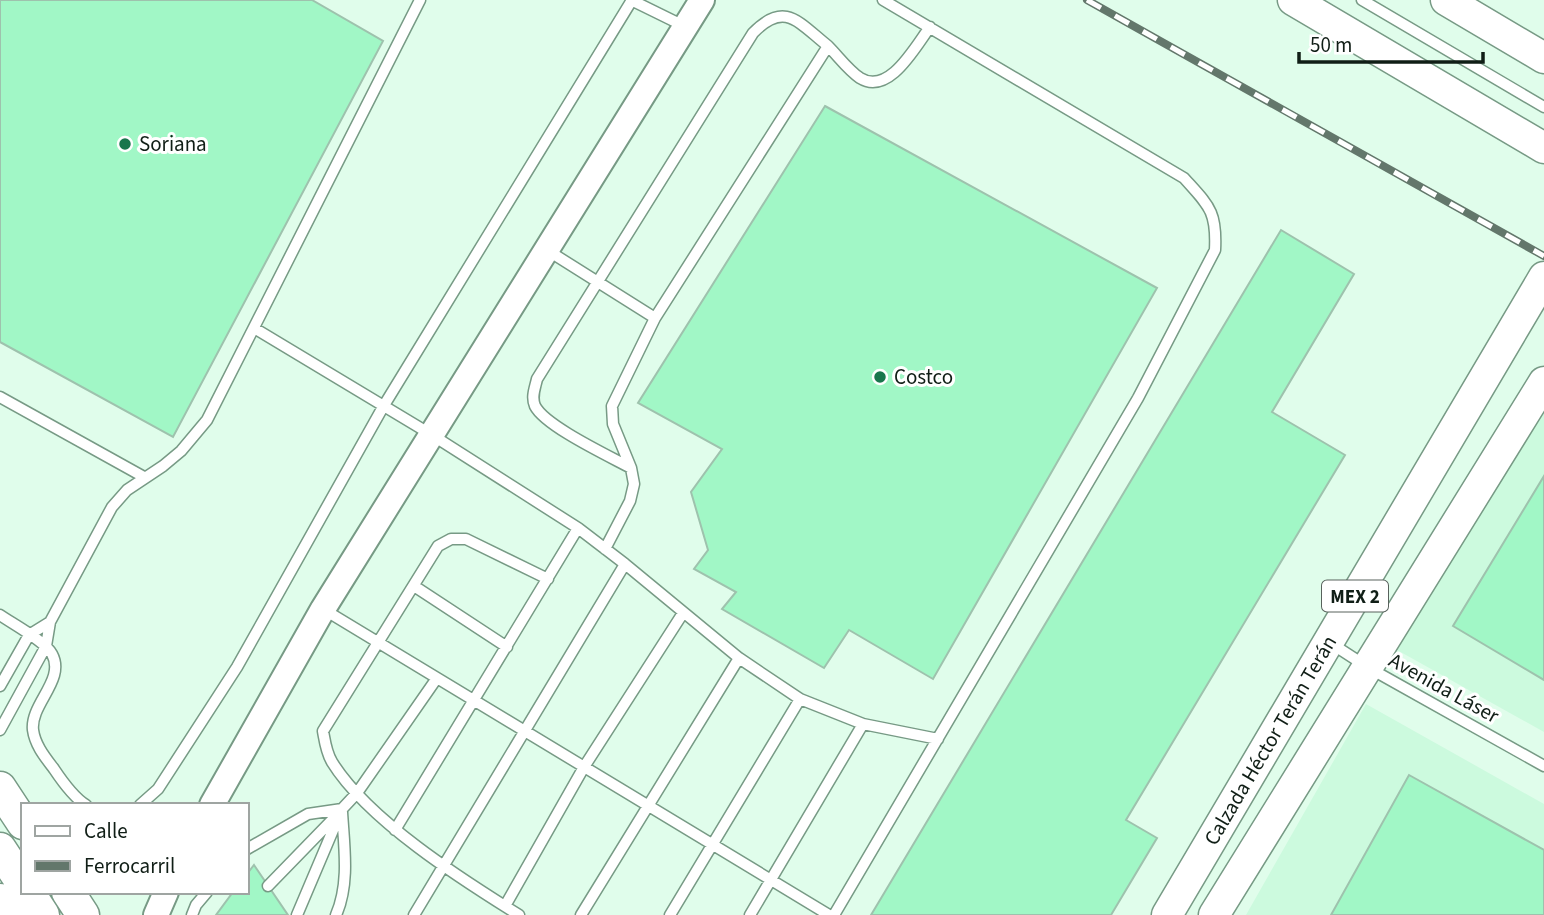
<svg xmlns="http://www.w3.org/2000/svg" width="1544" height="915" font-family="'Source Sans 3',sans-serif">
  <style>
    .built { fill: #ccfade }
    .building { fill: #a1f7c6; stroke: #9ec2ad; stroke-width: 2 }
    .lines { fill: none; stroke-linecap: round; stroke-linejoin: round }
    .service-casing { stroke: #779a85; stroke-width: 13 }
    .tertiary-casing { stroke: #779a85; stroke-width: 28 }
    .primary-casing { stroke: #779a85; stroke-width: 33 }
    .trunk-casing { stroke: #779a85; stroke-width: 35 }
    .service { stroke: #fff; stroke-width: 10 }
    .tertiary { stroke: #fff; stroke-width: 24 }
    .primary { stroke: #fff; stroke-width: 30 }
    .trunk { stroke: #fff; stroke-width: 32 }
    .rail-casing { stroke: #63776b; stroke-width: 8 }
    .rail { stroke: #fff; stroke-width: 5; stroke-dasharray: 16; stroke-linecap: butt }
    .poi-dot { fill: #18764c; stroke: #fff; stroke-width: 2.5 }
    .labels { text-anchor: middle; stroke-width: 6; stroke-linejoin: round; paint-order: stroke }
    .shield { fill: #fff; stroke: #58625c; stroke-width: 2 }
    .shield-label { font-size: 19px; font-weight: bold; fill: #101e16 }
    .poi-label { font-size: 21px; fill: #101e16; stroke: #fff; text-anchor: start }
    .street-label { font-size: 21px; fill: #101e16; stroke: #fff }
  </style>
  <rect width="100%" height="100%" fill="#e0fdeb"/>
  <path class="built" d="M 1544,410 L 1544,732 L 1397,650 Z
    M 1366,704 L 1544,804 L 1544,915 L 1246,915 Z"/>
  <path class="building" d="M 0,0 L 312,0 L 383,41 L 173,437 L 0,342 Z
    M 825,106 L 1157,288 L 933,679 L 849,630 L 824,668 L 722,609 L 736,592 L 694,569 L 708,550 L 691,492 L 722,449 L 638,403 Z
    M 1281,230 L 1354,274 L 1272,412 L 1345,455 L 1126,820 L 1157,838 L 1111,915 L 871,915 Z
    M 1544,476 L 1544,680 L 1453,626 Z
    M 1409,775 L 1544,850 L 1544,915 L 1331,915 Z
    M 254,865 L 288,915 L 216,915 L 233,892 L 247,892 L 247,874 Z"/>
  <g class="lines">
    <defs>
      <path id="service" d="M 631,0 L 684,26
        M 1362,0 L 1544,107
        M 828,46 C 838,56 848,70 860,78 C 889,96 915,47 930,27
        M 547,250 L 655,318
        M 254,328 L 432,435 L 578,528 L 625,564 L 739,658 L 800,699 L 863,724 L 938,739
        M 0,397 L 144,477
        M 605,549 L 630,501 L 634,484 L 631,468 L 613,424 L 612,406 L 655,318 L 828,46 C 799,23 785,0 753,33 L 537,379 C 535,388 531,397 535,406 C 545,426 609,456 631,468
        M 414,586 L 507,647
        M 323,609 L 829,915
        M 0,615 C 13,624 45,641 52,654 C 66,680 30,704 33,730 C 35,745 45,757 54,769 C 62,781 73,797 86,805
        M 1332,644 L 1369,668 L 1544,766
        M 0,686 L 29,635 L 50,622
        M 0,730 L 46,646 L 50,622 L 112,507 L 127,490 L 163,466 L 181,451 L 207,420 L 420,0
        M 140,805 L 158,789 L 237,667 L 383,407 L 632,0
        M 395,830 L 578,528
        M 247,849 L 308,814 L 342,809 L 357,793 L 437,678
        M 268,886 L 337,815
        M 505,906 L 584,767 L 683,613
        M 192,915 L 196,905 L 207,892
        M 297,915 L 342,809
        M 336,915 C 350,883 344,846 342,812
        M 414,915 L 625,564
        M 519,915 C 461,879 368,820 332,762 C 326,752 325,742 323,731 L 438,546 L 451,539 L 466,539 L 548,579
        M 581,915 L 739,658
        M 670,915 L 800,699
        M 750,915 L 863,724
        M 834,915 L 1138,398 L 1215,250 C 1217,211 1209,206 1184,178 L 883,0"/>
      <path id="tertiary" d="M 212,805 L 323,609 L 702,0
        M 156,915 L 166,892"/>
      <g id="primary">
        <path d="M 1293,0 L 1544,148"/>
        <path d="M 1446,0 L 1544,58"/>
        <path id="s1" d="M 1167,915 L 1544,277"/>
        <path d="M 1214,915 L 1544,382"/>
      </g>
      <path id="trunk" d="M 0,788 L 23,823
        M 0,849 L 23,884
        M 28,892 L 43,915
        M 68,892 L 83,915
        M 0,900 L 10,915"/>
    </defs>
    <use href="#service" class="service-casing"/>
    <use href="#tertiary" class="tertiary-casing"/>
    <use href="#primary" class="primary-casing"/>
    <use href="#trunk" class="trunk-casing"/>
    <use href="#service" class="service"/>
    <use href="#tertiary" class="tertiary"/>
    <use href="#primary" class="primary"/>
    <use href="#trunk" class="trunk"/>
    <defs>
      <path id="rail" d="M 1087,0 L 1544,256"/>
    </defs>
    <use href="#rail" class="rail-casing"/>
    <use href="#rail" class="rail"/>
  </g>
  <g class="poi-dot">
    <circle cx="125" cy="144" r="7"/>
    <circle cx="880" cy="377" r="7"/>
  </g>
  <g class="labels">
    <rect class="shield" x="1322" y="580.5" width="66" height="31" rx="5"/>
    <g class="shield-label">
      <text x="1355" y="603">MEX 2</text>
    </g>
    <g class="poi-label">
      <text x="139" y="151">Soriana</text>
      <text x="894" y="384">Costco</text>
    </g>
    <g class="street-label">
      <text transform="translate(1444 688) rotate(29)" y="7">Avenida Láser</text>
      <text dy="7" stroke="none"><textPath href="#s1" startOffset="203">Calzada Héctor Terán Terán</textPath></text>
    </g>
  </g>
  <rect x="21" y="803" width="228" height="91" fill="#ffffff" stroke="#9fa5a2" stroke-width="2"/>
  <rect x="35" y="826" width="35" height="10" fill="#ffffff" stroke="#9fa5a2" stroke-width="2"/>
  <text x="84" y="838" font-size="21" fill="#101e16">Calle</text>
  <rect x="35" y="861" width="35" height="10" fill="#63776b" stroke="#9fa5a2" stroke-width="2"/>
  <text x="84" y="873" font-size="21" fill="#101e16">Ferrocarril</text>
  <path d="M1299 52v10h184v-10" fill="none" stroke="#101e16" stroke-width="3.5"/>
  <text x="1310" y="52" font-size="21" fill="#101e16" stroke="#ffffff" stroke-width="5" paint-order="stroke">50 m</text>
</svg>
